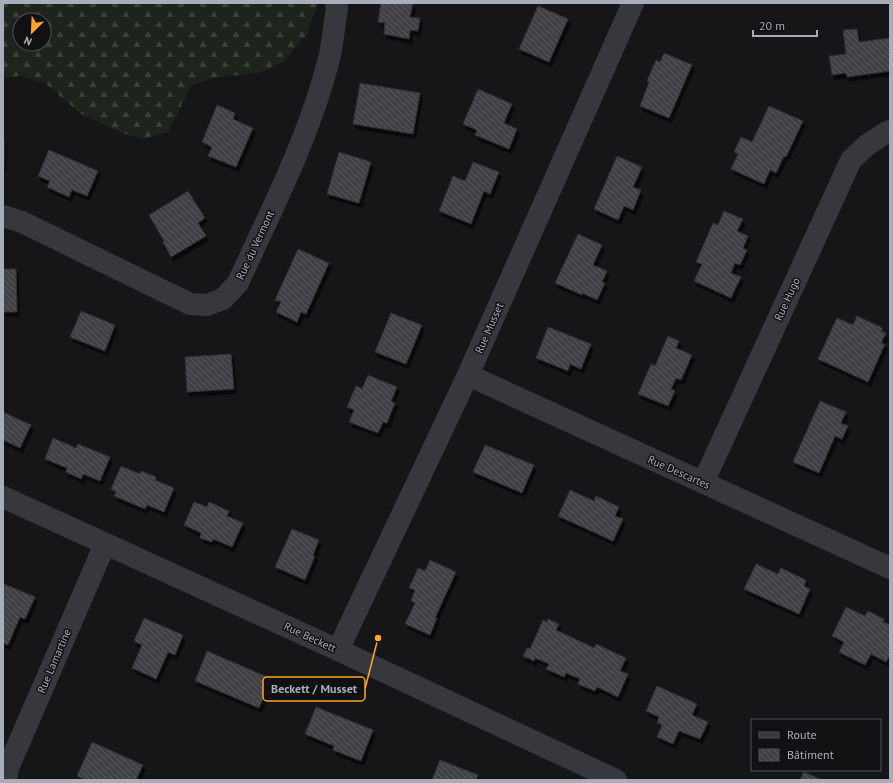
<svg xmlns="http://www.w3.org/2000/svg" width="893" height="783" font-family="'PT Sans',sans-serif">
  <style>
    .forest { fill: url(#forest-firs); fill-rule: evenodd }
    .building { fill: url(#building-back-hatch); stroke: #303034; filter: url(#shadow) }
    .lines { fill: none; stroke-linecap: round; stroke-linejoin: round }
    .street { stroke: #37383e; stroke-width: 22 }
    .labels { text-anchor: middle; stroke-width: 3; stroke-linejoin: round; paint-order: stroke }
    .street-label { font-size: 11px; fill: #a7aeb9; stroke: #111113 }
    .leader { fill: none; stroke: #fea628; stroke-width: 1.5 }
    .callout-dot { fill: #fea628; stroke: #111113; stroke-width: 1.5 }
    .callout { fill: #111113; stroke: #fea628; stroke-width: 1.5 }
    .callout-label { font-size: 12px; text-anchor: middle; font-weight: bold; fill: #a7aeb9 }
  </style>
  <defs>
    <pattern id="forest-firs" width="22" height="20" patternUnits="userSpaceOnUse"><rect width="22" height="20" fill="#1c241c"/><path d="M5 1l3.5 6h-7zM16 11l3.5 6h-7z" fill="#3a413b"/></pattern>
    <pattern id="building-back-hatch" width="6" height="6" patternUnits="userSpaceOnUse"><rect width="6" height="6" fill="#404145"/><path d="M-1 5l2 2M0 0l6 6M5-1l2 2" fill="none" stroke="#595a5e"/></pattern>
    <filter id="shadow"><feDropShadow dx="2.5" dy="4.5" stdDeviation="0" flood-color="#0009"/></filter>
  </defs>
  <rect width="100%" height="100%" fill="#161618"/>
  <path class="forest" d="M 3,3 L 318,3 L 307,34 L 283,62 L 261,72 L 213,78 L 191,86 L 168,132 L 144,139 L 125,134 L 81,114 L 45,83 L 20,76 L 3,78 ZM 20,20 L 44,20 L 44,44 L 20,44 Z"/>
  <path class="building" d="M 381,3 L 413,3 L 410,17 L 420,18 L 418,31 L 410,30 L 409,39 L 384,34 L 385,23 L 378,22 Z
    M 538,6 L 568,19 L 549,62 L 519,49 Z
    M 857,29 L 859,42 L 890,38 L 890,71 L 847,77 L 846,73 L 832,75 L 829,56 L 846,54 L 843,30 Z
    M 664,53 L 692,65 L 669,118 L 640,106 L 649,82 L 647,81 L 656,60 L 660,62 Z
    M 360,83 L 420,93 L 413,134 L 353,124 Z
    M 478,89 L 512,104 L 504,123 L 517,129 L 509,149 L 475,135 L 477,130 L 463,124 Z
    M 217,105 L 235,113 L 233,119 L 253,128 L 236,167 L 208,156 L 212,147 L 202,142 Z
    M 769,106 L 803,121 L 786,157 L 784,156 L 776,173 L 770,170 L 764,184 L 731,169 L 738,154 L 734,152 L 741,137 L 752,142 Z
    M 3,139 L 4,139 L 4,166 L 3,166 Z
    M 49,150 L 98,171 L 87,196 L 72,190 L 69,197 L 47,187 L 50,181 L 38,176 Z
    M 339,152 L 371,162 L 359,203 L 327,194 Z
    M 617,156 L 642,167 L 633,187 L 641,190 L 633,210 L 624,206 L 618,220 L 594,209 Z
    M 473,162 L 499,172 L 490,194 L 484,191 L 471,224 L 439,211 L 453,176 L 465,181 Z
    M 188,191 L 205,218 L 198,223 L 206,236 L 171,257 L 163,242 L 164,241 L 149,215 Z
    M 724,211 L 743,219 L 737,231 L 748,236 L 743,248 L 747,250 L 740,265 L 735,263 L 731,273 L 741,277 L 731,298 L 694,281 L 702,264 L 696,262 L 713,223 L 718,225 Z
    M 578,234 L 602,245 L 593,265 L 607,271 L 602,282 L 605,283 L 597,300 L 582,293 L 582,295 L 555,283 Z
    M 298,249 L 329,263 L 306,314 L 301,312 L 297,322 L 276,312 L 281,302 L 275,300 Z
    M 3,269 L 16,269 L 17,312 L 3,312 Z
    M 81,311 L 115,325 L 105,351 L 70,337 Z
    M 391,313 L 422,325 L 406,364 L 375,352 Z
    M 857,316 L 883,328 L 881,331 L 886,333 L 881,343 L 885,344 L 868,382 L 818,359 L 837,318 L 853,325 Z
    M 548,327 L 591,344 L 581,369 L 570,364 L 568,371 L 536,358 Z
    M 668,336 L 679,341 L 676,348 L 692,355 L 681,380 L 676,378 L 671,389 L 675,391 L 668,406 L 638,394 L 651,364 L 655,366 Z
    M 231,354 L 234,389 L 187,392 L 185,357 Z
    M 368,375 L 397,387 L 391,401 L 395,403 L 387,423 L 383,422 L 378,433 L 349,422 L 354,410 L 347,407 L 356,386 L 362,389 Z
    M 820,401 L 846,412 L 841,423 L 848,426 L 842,439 L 835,436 L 819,473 L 793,462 Z
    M 3,412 L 31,425 L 20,448 L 3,440 Z
    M 53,438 L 76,448 L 78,444 L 110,457 L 100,481 L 83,474 L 81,479 L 66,472 L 67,468 L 45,459 Z
    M 485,445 L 534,465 L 522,493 L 473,472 Z
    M 121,466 L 140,474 L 141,471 L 156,477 L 155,480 L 174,488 L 164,512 L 147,505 L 145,509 L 114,496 L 116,492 L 111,489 Z
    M 570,490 L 594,501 L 596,496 L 619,507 L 615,516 L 623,519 L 613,541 L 558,516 Z
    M 194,502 L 207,507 L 209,502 L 229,511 L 227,516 L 243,523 L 232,547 L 213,539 L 212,542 L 200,538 L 201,533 L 184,525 Z
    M 292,529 L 319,540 L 313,555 L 315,556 L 305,580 L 275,567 Z
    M 430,560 L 456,572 L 435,618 L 437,618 L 430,635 L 405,624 L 415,603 L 411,601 L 415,590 L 409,588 L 418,568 L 425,571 Z
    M 756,564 L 778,574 L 781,568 L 806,580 L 804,586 L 810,589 L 799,614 L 744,589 Z
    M 4,584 L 35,597 L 25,619 L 20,617 L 8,645 L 3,643 Z
    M 846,607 L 865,616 L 868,611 L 884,619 L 883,622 L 890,625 L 890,655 L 886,662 L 871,654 L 865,665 L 839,652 L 844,642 L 832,636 Z
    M 144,618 L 183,635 L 175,655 L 168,652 L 156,679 L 132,668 L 142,645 L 134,641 Z
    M 548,619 L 559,624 L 556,630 L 594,648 L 596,644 L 626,658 L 620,671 L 628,674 L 618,697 L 597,687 L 595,691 L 578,684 L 580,679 L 566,673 L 564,677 L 546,669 L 549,664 L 535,658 L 534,661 L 523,656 L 527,648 L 530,649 L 543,620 L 547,622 Z
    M 207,651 L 272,679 L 259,708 L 195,681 Z
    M 657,686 L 697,704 L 692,715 L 708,722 L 700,739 L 679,731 L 673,744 L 657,737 L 662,725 L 657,723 L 659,717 L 646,711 Z
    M 316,707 L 373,730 L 361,761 L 333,750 L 334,746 L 305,734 Z
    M 92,742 L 143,765 L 136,780 L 86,780 L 77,776 Z
    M 440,760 L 478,775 L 476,780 L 432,780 Z
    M 804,772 L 822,780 L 800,780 Z"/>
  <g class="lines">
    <path class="street" d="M 3,216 L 22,222 L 190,304 L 207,305 L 223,299 L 238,283 C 271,210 309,138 329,59 C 333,43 334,25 337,8 L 336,3
      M 468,375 L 890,568
      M 703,483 L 851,160 L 867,145 L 887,132 L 890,131
      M 3,497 L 338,650 L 616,780
      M 338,650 L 468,375 L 633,3
      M 6,780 L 8,768 L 105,544"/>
  </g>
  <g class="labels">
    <g class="street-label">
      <text transform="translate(255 245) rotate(-65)" y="4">Rue du Vermont</text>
      <text transform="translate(787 299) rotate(-65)" y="4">Rue Hugo</text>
      <text transform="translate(489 328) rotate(-66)" y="4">Rue Musset</text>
      <text transform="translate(679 472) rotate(24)" y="4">Rue Descartes</text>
      <text transform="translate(310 637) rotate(25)" y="4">Rue Beckett</text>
      <text transform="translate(54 661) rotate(-67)" y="4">Rue Lamartine</text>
    </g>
  </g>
  <path class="leader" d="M378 638L365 689"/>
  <circle class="callout-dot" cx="378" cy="638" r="4"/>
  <rect class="callout" x="263" y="677" width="102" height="24" rx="4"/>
  <g class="callout-label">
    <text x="314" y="693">Beckett / Musset</text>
  </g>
  <rect width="893" height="783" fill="none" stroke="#a7aeb9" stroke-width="8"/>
  <rect x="751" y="719" width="130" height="52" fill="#111113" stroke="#4d5055"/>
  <rect x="759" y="732" width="20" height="6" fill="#37383e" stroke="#4d5055"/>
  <text x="787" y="739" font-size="12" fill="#a7aeb9">Route</text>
  <rect x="759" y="749" width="20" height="12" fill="url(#building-back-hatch)" stroke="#4d5055"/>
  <text x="787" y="759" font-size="12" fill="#a7aeb9">Bâtiment</text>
  <g transform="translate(32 32) rotate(204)"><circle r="19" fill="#111113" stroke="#4d5055"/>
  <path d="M0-3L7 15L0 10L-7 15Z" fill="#fea628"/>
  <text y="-6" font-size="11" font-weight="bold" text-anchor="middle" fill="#a7aeb9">N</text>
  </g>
  <path d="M753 30v6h64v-6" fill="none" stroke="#a7aeb9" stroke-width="2"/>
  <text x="759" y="30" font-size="12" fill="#a7aeb9" stroke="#111113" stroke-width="3" paint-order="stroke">20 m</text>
</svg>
